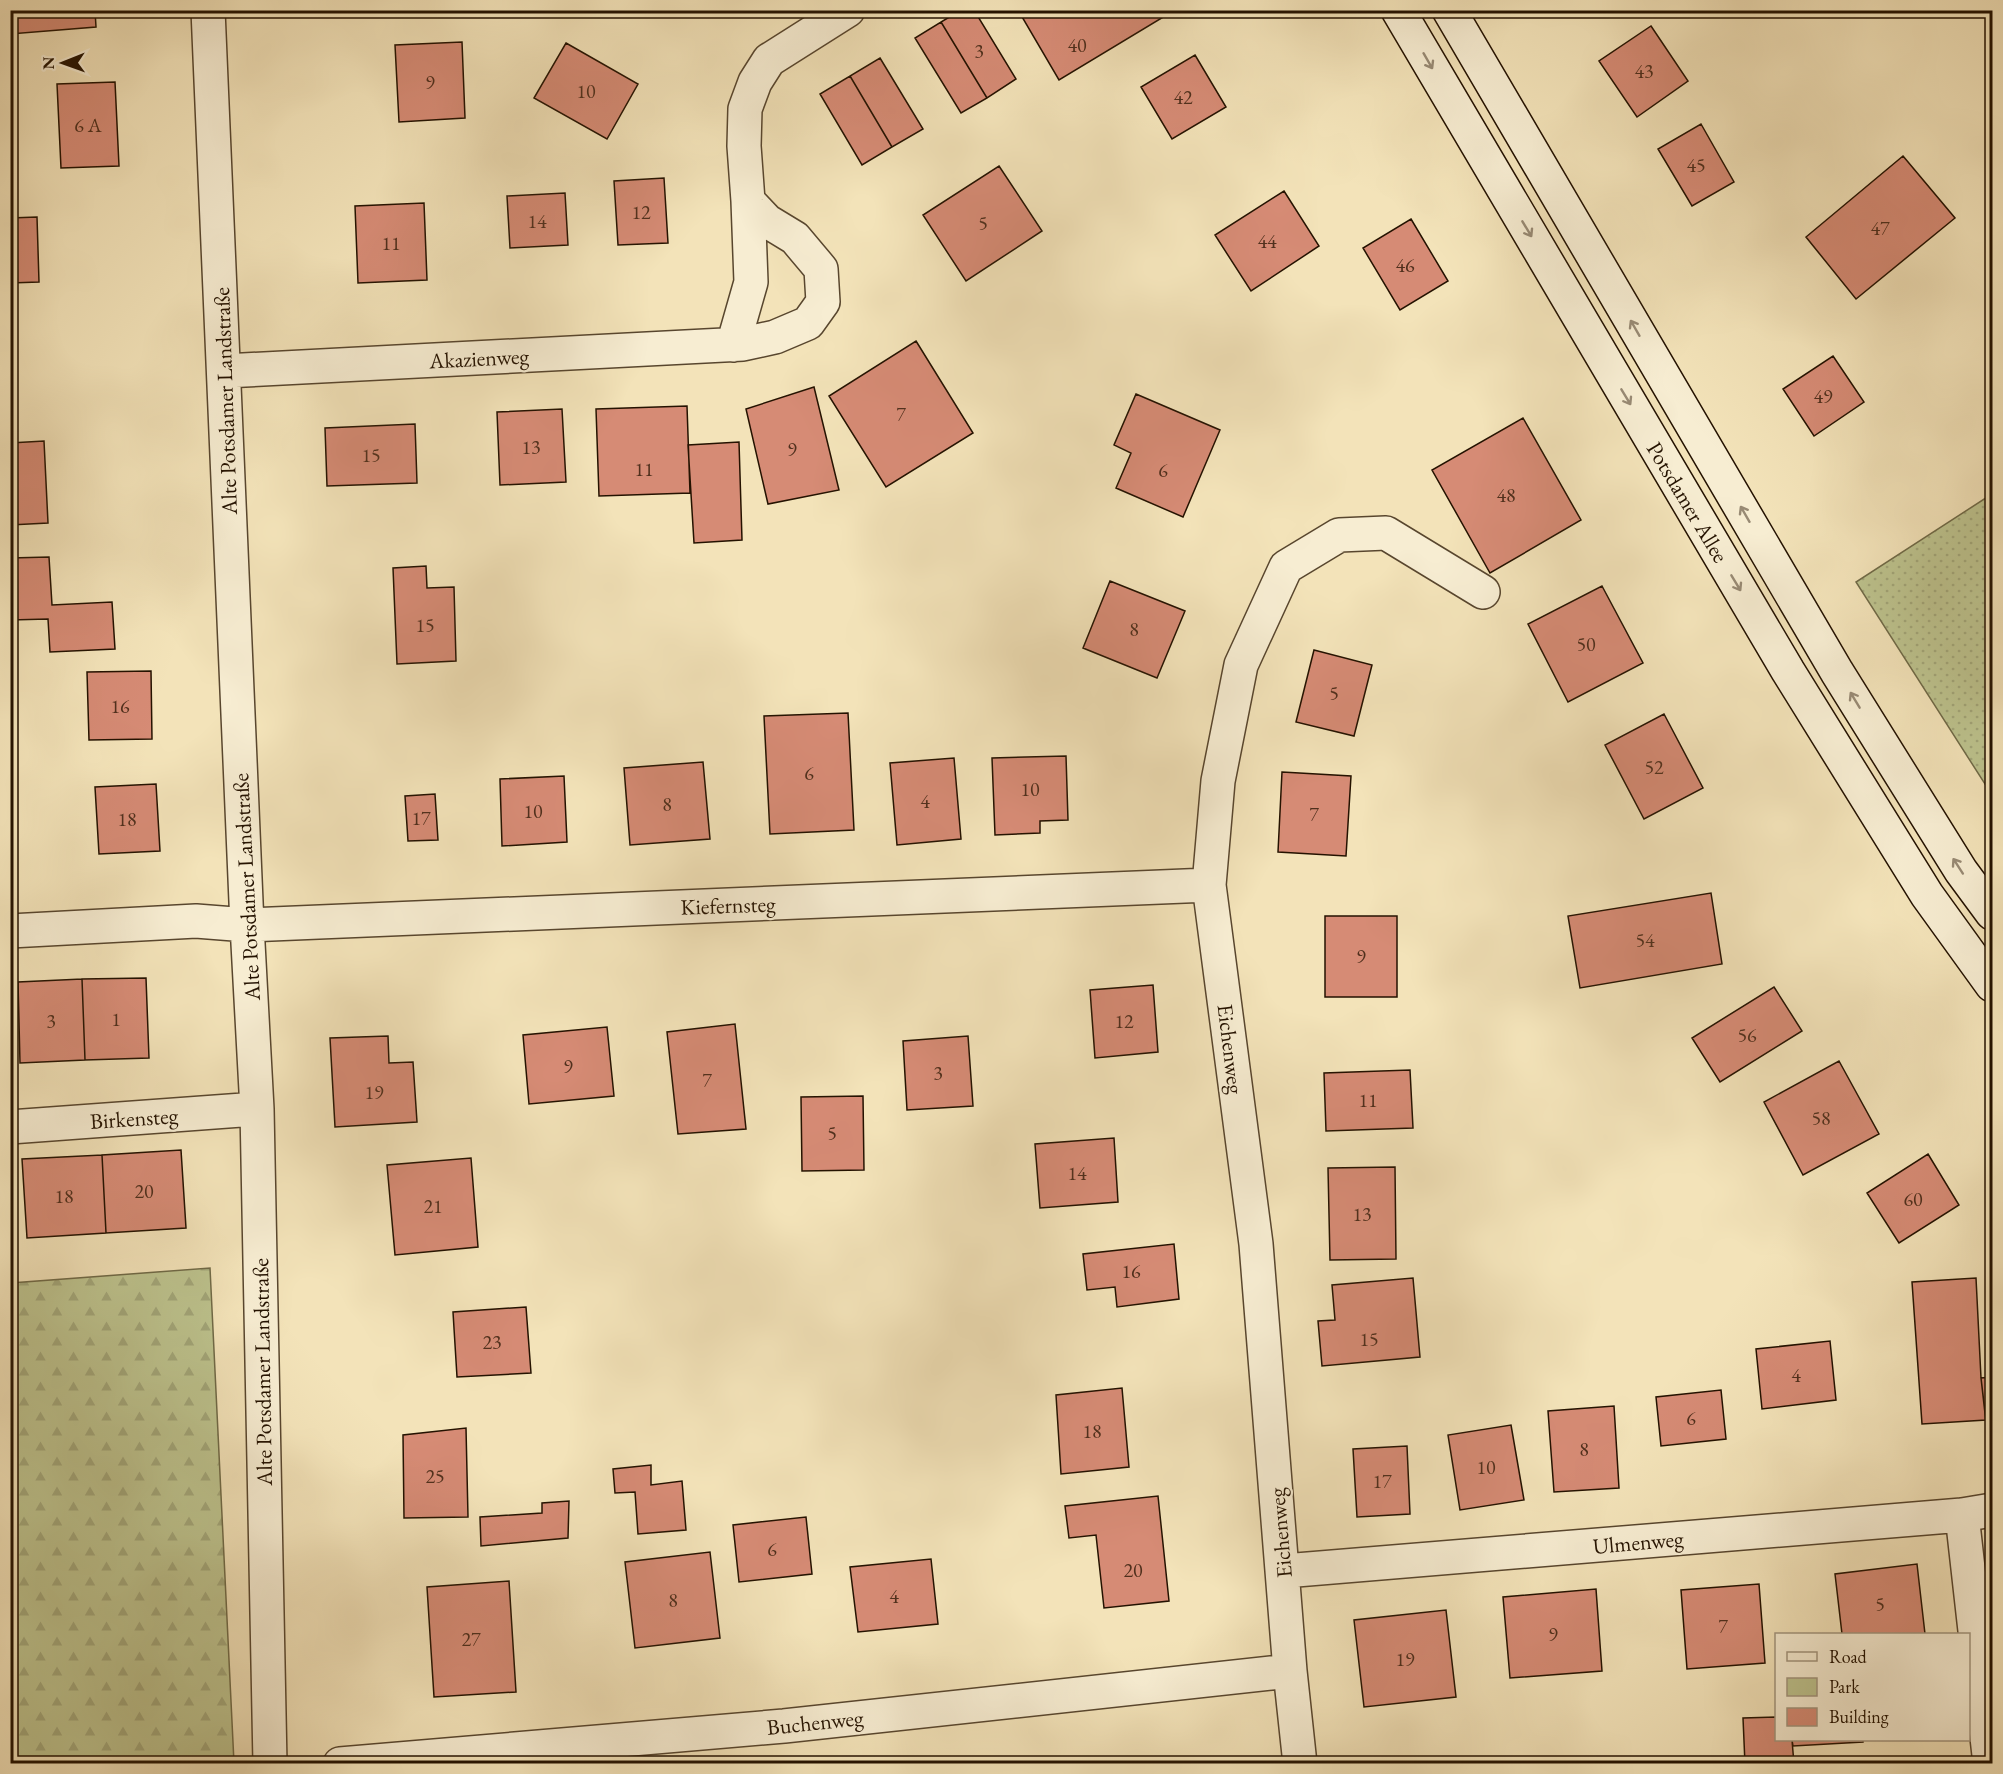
<svg xmlns="http://www.w3.org/2000/svg" width="2003" height="1774" font-family="'EB Garamond',serif">
  <style>
    .green { fill: url(#green-dots); stroke: #706a47; stroke-width: 1.5 }
    .forest { fill: url(#forest-firs); stroke: #706a47; stroke-width: 1.5 }
    .building { fill: #d68b75; stroke: #241200; stroke-width: 1.5 }
    .lines { fill: none; stroke-linecap: round; stroke-linejoin: round }
    .street-casing { stroke: #58462e; stroke-width: 36 }
    .secondary-casing { stroke: #241200; stroke-width: 36 }
    .street { stroke: #f7edd2; stroke-width: 33 }
    .secondary { stroke: #f7edd2; stroke-width: 33 }
    .oneway { stroke: #988a74 }
    .labels { text-anchor: middle; stroke-width: 4.5; stroke-linejoin: round; paint-order: stroke }
    .number-label { font-size: 20px; fill: #50301d }
    .street-label { font-size: 22px; fill: #241200; stroke: #f7edd2 }
  </style>
  <defs>
    <pattern id="green-dots" width="8" height="8" patternUnits="userSpaceOnUse" patternTransform="scale(1.5)"><rect width="8" height="8" fill="#bdc38e"/><path d="M2 2h.1M6 6h.1" fill="none" stroke="#a2a679" stroke-width="1.8" stroke-linecap="round"/></pattern>
    <pattern id="forest-firs" width="22" height="20" patternUnits="userSpaceOnUse" patternTransform="scale(1.5)"><rect width="22" height="20" fill="#bdc38e"/><path d="M5 1l3.5 6h-7zM16 11l3.5 6h-7z" fill="#a2a679"/></pattern>
  </defs>
  <rect width="100%" height="100%" fill="#f3e3b9"/>
  <filter id="stains"><feTurbulence type="fractalNoise" baseFrequency=".00333" numOctaves="4"/><feColorMatrix values="0 0 0 0 .2 0 0 0 0 .09 0 0 0 0 .02 0 0 0 .5 -.17"/></filter>
  <radialGradient id="worn" r=".72"><stop offset=".6" stop-color="#630" stop-opacity="0"/><stop offset="1" stop-color="#630" stop-opacity=".3"/></radialGradient>
  <path class="green" d="M 1992,494 L 1992,795 L 1856,582 Z"/>
  <path class="forest" d="M 210,1268 L 234,1763 L 11,1763 L 11,1283 Z"/>
  <path class="building" d="M 10,10 L 95,10 L 96,27 L 10,34 Z
    M 961,10 L 974,10 L 1016,79 L 987,98 L 941,22 Z
    M 1018,10 L 1175,10 L 1059,80 Z
    M 941,22 L 987,98 L 961,113 L 915,38 Z
    M 1651,26 L 1688,81 L 1637,117 L 1599,61 Z
    M 462,42 L 465,118 L 399,122 L 395,45 Z
    M 566,43 L 638,84 L 607,139 L 534,98 Z
    M 1195,55 L 1226,107 L 1172,139 L 1141,87 Z
    M 880,58 L 923,129 L 892,147 L 850,76 Z
    M 850,76 L 892,147 L 862,165 L 820,94 Z
    M 115,82 L 119,166 L 61,168 L 57,84 Z
    M 1701,124 L 1734,182 L 1692,206 L 1658,149 Z
    M 1903,156 L 1955,218 L 1856,299 L 1806,237 Z
    M 999,166 L 1042,231 L 966,281 L 923,215 Z
    M 664,178 L 668,243 L 618,245 L 614,181 Z
    M 1284,191 L 1319,246 L 1251,291 L 1215,235 Z
    M 565,193 L 568,245 L 510,248 L 507,196 Z
    M 424,203 L 427,280 L 358,283 L 355,206 Z
    M 37,217 L 39,282 L 10,283 L 10,218 Z
    M 1411,219 L 1448,281 L 1400,310 L 1363,248 Z
    M 916,341 L 973,433 L 886,487 L 829,396 Z
    M 1833,356 L 1864,402 L 1814,436 L 1783,389 Z
    M 814,387 L 839,490 L 768,504 L 746,409 Z
    M 1136,394 L 1220,430 L 1183,517 L 1116,488 L 1131,453 L 1114,445 Z
    M 687,406 L 690,493 L 599,496 L 596,409 Z
    M 562,409 L 566,482 L 500,485 L 497,412 Z
    M 1523,418 L 1581,520 L 1490,573 L 1432,470 Z
    M 415,424 L 417,483 L 327,486 L 325,428 Z
    M 44,441 L 48,523 L 10,525 L 10,443 Z
    M 739,442 L 742,540 L 694,543 L 688,445 Z
    M 49,557 L 52,605 L 112,602 L 115,649 L 50,652 L 48,619 L 10,620 L 10,558 Z
    M 426,566 L 427,588 L 454,587 L 456,661 L 397,664 L 393,568 Z
    M 1110,581 L 1185,611 L 1157,678 L 1083,648 Z
    M 1602,586 L 1643,663 L 1568,702 L 1528,624 Z
    M 1314,650 L 1372,665 L 1354,736 L 1296,722 Z
    M 151,671 L 152,739 L 89,740 L 87,672 Z
    M 848,713 L 854,830 L 770,834 L 764,716 Z
    M 1664,714 L 1703,788 L 1644,819 L 1605,745 Z
    M 1066,756 L 1068,820 L 1040,821 L 1040,833 L 995,835 L 992,758 Z
    M 954,758 L 961,839 L 897,845 L 890,763 Z
    M 703,762 L 710,839 L 630,845 L 624,768 Z
    M 1282,772 L 1351,776 L 1346,856 L 1278,852 Z
    M 564,776 L 567,842 L 502,846 L 500,779 Z
    M 156,784 L 160,851 L 99,854 L 95,787 Z
    M 435,794 L 438,840 L 408,841 L 405,796 Z
    M 1711,893 L 1722,964 L 1580,988 L 1568,916 Z
    M 1325,916 L 1397,916 L 1397,997 L 1325,997 Z
    M 146,978 L 149,1058 L 85,1060 L 82,979 Z
    M 82,979 L 85,1060 L 20,1063 L 18,982 Z
    M 1153,985 L 1158,1052 L 1095,1058 L 1090,990 Z
    M 1774,987 L 1802,1031 L 1720,1082 L 1692,1038 Z
    M 735,1024 L 746,1129 L 678,1134 L 667,1032 Z
    M 607,1027 L 614,1096 L 529,1104 L 523,1035 Z
    M 388,1036 L 389,1063 L 413,1062 L 417,1122 L 335,1127 L 330,1038 Z
    M 968,1036 L 973,1106 L 907,1110 L 903,1041 Z
    M 1839,1061 L 1879,1134 L 1803,1175 L 1764,1102 Z
    M 1410,1070 L 1413,1128 L 1326,1131 L 1324,1073 Z
    M 863,1096 L 864,1170 L 802,1171 L 801,1097 Z
    M 1114,1138 L 1118,1202 L 1040,1208 L 1035,1144 Z
    M 181,1150 L 186,1228 L 106,1233 L 102,1155 Z
    M 1928,1154 L 1959,1205 L 1899,1243 L 1867,1193 Z
    M 102,1155 L 106,1233 L 27,1238 L 22,1159 Z
    M 471,1158 L 478,1247 L 395,1255 L 387,1165 Z
    M 1395,1167 L 1396,1259 L 1330,1260 L 1328,1168 Z
    M 1174,1244 L 1179,1299 L 1117,1307 L 1115,1287 L 1087,1290 L 1083,1254 Z
    M 1413,1278 L 1420,1357 L 1322,1366 L 1318,1321 L 1335,1320 L 1332,1285 Z
    M 1976,1278 L 1981,1378 L 1986,1420 L 1922,1424 L 1912,1282 Z
    M 526,1307 L 531,1373 L 457,1377 L 453,1312 Z
    M 1830,1341 L 1836,1400 L 1762,1409 L 1756,1349 Z
    M 1992,1377 L 1992,1449 L 1989,1449 L 1981,1378 Z
    M 1122,1388 L 1129,1467 L 1061,1474 L 1056,1395 Z
    M 1721,1390 L 1726,1439 L 1661,1446 L 1656,1397 Z
    M 1614,1406 L 1619,1488 L 1554,1492 L 1548,1411 Z
    M 1511,1425 L 1524,1500 L 1460,1510 L 1448,1435 Z
    M 466,1428 L 468,1517 L 404,1518 L 403,1435 Z
    M 1407,1446 L 1410,1514 L 1357,1517 L 1353,1449 Z
    M 651,1465 L 651,1485 L 682,1481 L 686,1530 L 638,1534 L 635,1492 L 615,1493 L 613,1469 Z
    M 1158,1496 L 1169,1601 L 1104,1608 L 1096,1535 L 1069,1538 L 1065,1506 Z
    M 569,1501 L 568,1538 L 481,1546 L 480,1517 L 542,1513 L 542,1503 Z
    M 806,1517 L 812,1574 L 739,1582 L 733,1525 Z
    M 710,1552 L 720,1638 L 635,1648 L 625,1562 Z
    M 931,1559 L 938,1624 L 858,1632 L 850,1567 Z
    M 1917,1564 L 1925,1634 L 1842,1634 L 1835,1574 Z
    M 509,1581 L 516,1692 L 434,1697 L 427,1587 Z
    M 1759,1584 L 1765,1663 L 1687,1669 L 1681,1590 Z
    M 1596,1589 L 1602,1671 L 1510,1678 L 1503,1597 Z
    M 1446,1610 L 1456,1697 L 1364,1707 L 1354,1620 Z
    M 1776,1717 L 1776,1740 L 1792,1740 L 1794,1764 L 1745,1764 L 1743,1718 Z
    M 1792,1740 L 1863,1740 L 1863,1742 L 1793,1746 Z"/>
  <g class="lines">
    <defs>
      <path id="street" d="M 208,10 L 247,925 L 257,1109 L 270,1764
        M 733,345 L 751,282 L 748,201
        M 225,371 L 743,344 L 775,337 L 808,323 L 823,302 L 821,269 L 795,238 L 767,221 L 748,201 L 744,146 L 745,109 L 755,82 L 769,60 L 848,10
        M 10,931 L 196,921 L 247,925 L 1209,885
        M 10,1127 L 257,1109
        M 1962,1515 L 1990,1764
        M 1284,1571 L 1962,1515 L 1992,1510
        M 340,1764 L 784,1726 L 1290,1671
        M 1300,1764 L 1290,1671 L 1256,1244 L 1209,885 L 1218,781 L 1241,665 L 1286,567 L 1339,535 L 1386,533 L 1483,592"/>
      <path id="secondary" d="M 1398,10 L 1788,671 L 1927,895 L 1992,985
        M 1449,10 L 1837,672 L 1961,871 L 1992,913"/>
    </defs>
    <use href="#street" class="street-casing"/>
    <use href="#secondary" class="secondary-casing"/>
    <use href="#street" class="street"/>
    <use href="#secondary" class="secondary"/>
  </g>
  <defs><path id="oneway-shaft" d="M-6 0H5M1.5-3L5.5 0L1.5 3" fill="none" stroke-width="1.6" stroke-linecap="round" stroke-linejoin="round" transform="scale(1.5)"/></defs>
  <g class="oneway">
    <use href="#oneway-shaft" transform="translate(1428 61) rotate(60)"/>
    <use href="#oneway-shaft" transform="translate(1527 229) rotate(59)"/>
    <use href="#oneway-shaft" transform="translate(1635 328) rotate(-120)"/>
    <use href="#oneway-shaft" transform="translate(1626 397) rotate(59)"/>
    <use href="#oneway-shaft" transform="translate(1745 514) rotate(-120)"/>
    <use href="#oneway-shaft" transform="translate(1736 583) rotate(59)"/>
    <use href="#oneway-shaft" transform="translate(1855 700) rotate(-121)"/>
    <use href="#oneway-shaft" transform="translate(1958 866) rotate(-123)"/>
  </g>
  <g class="labels">
    <g class="number-label">
      <text x="1077" y="52">40</text>
      <text x="979" y="58">3</text>
      <text x="1644" y="78">43</text>
      <text x="430" y="89">9</text>
      <text x="586" y="98">10</text>
      <text x="1183" y="104">42</text>
      <text x="88" y="132">6 A</text>
      <text x="1696" y="172">45</text>
      <text x="641" y="219">12</text>
      <text x="537" y="228">14</text>
      <text x="983" y="230">5</text>
      <text x="1880" y="235">47</text>
      <text x="1267" y="248">44</text>
      <text x="391" y="250">11</text>
      <text x="1405" y="272">46</text>
      <text x="1823" y="403">49</text>
      <text x="901" y="421">7</text>
      <text x="531" y="454">13</text>
      <text x="792" y="456">9</text>
      <text x="371" y="462">15</text>
      <text x="644" y="476">11</text>
      <text x="1163" y="477">6</text>
      <text x="1506" y="502">48</text>
      <text x="425" y="632">15</text>
      <text x="1134" y="636">8</text>
      <text x="1586" y="651">50</text>
      <text x="1334" y="700">5</text>
      <text x="120" y="713">16</text>
      <text x="1654" y="774">52</text>
      <text x="809" y="780">6</text>
      <text x="1030" y="796">10</text>
      <text x="925" y="808">4</text>
      <text x="667" y="811">8</text>
      <text x="533" y="818">10</text>
      <text x="1314" y="821">7</text>
      <text x="421" y="825">17</text>
      <text x="127" y="826">18</text>
      <text x="1645" y="947">54</text>
      <text x="1361" y="963">9</text>
      <text x="116" y="1026">1</text>
      <text x="51" y="1028">3</text>
      <text x="1124" y="1028">12</text>
      <text x="1747" y="1042">56</text>
      <text x="568" y="1073">9</text>
      <text x="938" y="1080">3</text>
      <text x="707" y="1087">7</text>
      <text x="374" y="1099">19</text>
      <text x="1368" y="1107">11</text>
      <text x="1821" y="1125">58</text>
      <text x="832" y="1140">5</text>
      <text x="1077" y="1180">14</text>
      <text x="144" y="1198">20</text>
      <text x="64" y="1203">18</text>
      <text x="1913" y="1206">60</text>
      <text x="433" y="1213">21</text>
      <text x="1362" y="1221">13</text>
      <text x="1131" y="1278">16</text>
      <text x="1369" y="1346">15</text>
      <text x="492" y="1349">23</text>
      <text x="1796" y="1382">4</text>
      <text x="1691" y="1425">6</text>
      <text x="1092" y="1438">18</text>
      <text x="1584" y="1456">8</text>
      <text x="1486" y="1474">10</text>
      <text x="435" y="1483">25</text>
      <text x="1382" y="1488">17</text>
      <text x="772" y="1556">6</text>
      <text x="1133" y="1577">20</text>
      <text x="894" y="1603">4</text>
      <text x="673" y="1607">8</text>
      <text x="1880" y="1611">5</text>
      <text x="1723" y="1633">7</text>
      <text x="1553" y="1641">9</text>
      <text x="471" y="1646">27</text>
      <text x="1405" y="1666">19</text>
    </g>
    <g class="street-label">
      <text transform="translate(479 358) rotate(-3)" y="8">Akazienweg</text>
      <text transform="translate(225 401) rotate(-92)" y="8">Alte Potsdamer Landstraße</text>
      <text transform="translate(1688 502) rotate(59)" y="8">Potsdamer Allee</text>
      <text transform="translate(246 887) rotate(-93)" y="8">Alte Potsdamer Landstraße</text>
      <text transform="translate(728 905) rotate(-2)" y="8">Kiefernsteg</text>
      <text transform="translate(1231 1049) rotate(83)" y="8">Eichenweg</text>
      <text transform="translate(134 1118) rotate(-4)" y="8">Birkensteg</text>
      <text transform="translate(262 1372) rotate(-91)" y="8">Alte Potsdamer Landstraße</text>
      <text transform="translate(1280 1533) rotate(-95)" y="8">Eichenweg</text>
      <text transform="translate(1638 1542) rotate(-5)" y="8">Ulmenweg</text>
      <text transform="translate(815 1722) rotate(-6)" y="8">Buchenweg</text>
    </g>
  </g>
  <rect width="2003" height="1774" fill="none" stroke="#f3e3b9" stroke-width="36"/>
  <rect x="12" y="12" width="1979" height="1750" fill="none" stroke="#241200" stroke-width="3"/>
  <rect x="18" y="18" width="1967" height="1738" fill="none" stroke="#241200" stroke-width="1.5"/>
  <rect x="1775" y="1633" width="195" height="108" fill="#f7edd2" stroke="#a3957e" stroke-width="1.5"/>
  <rect x="1787" y="1652" width="30" height="9" fill="#f7edd2" stroke="#a3957e" stroke-width="1.5"/>
  <text x="1829" y="1663" font-size="18" fill="#241200">Road</text>
  <rect x="1787" y="1678" width="30" height="18" fill="#bdc38e" stroke="#a3957e" stroke-width="1.5"/>
  <text x="1829" y="1693" font-size="18" fill="#241200">Park</text>
  <rect x="1787" y="1708" width="30" height="18" fill="#d68b75" stroke="#a3957e" stroke-width="1.5"/>
  <text x="1829" y="1723" font-size="18" fill="#241200">Building</text>
  <g transform="translate(63 63) rotate(269)" stroke="#f7edd2" stroke-width="4.5" paint-order="stroke">
  <path d="M0-4.5L10 22L0 15L-10 22Z" fill="#241200"/>
  <text y="-9" font-size="16" font-weight="bold" text-anchor="middle" fill="#241200">N</text>
  </g>
  <rect width="100%" height="100%" filter="url(#stains)"/>
  <rect width="100%" height="100%" fill="url(#worn)"/>
</svg>
